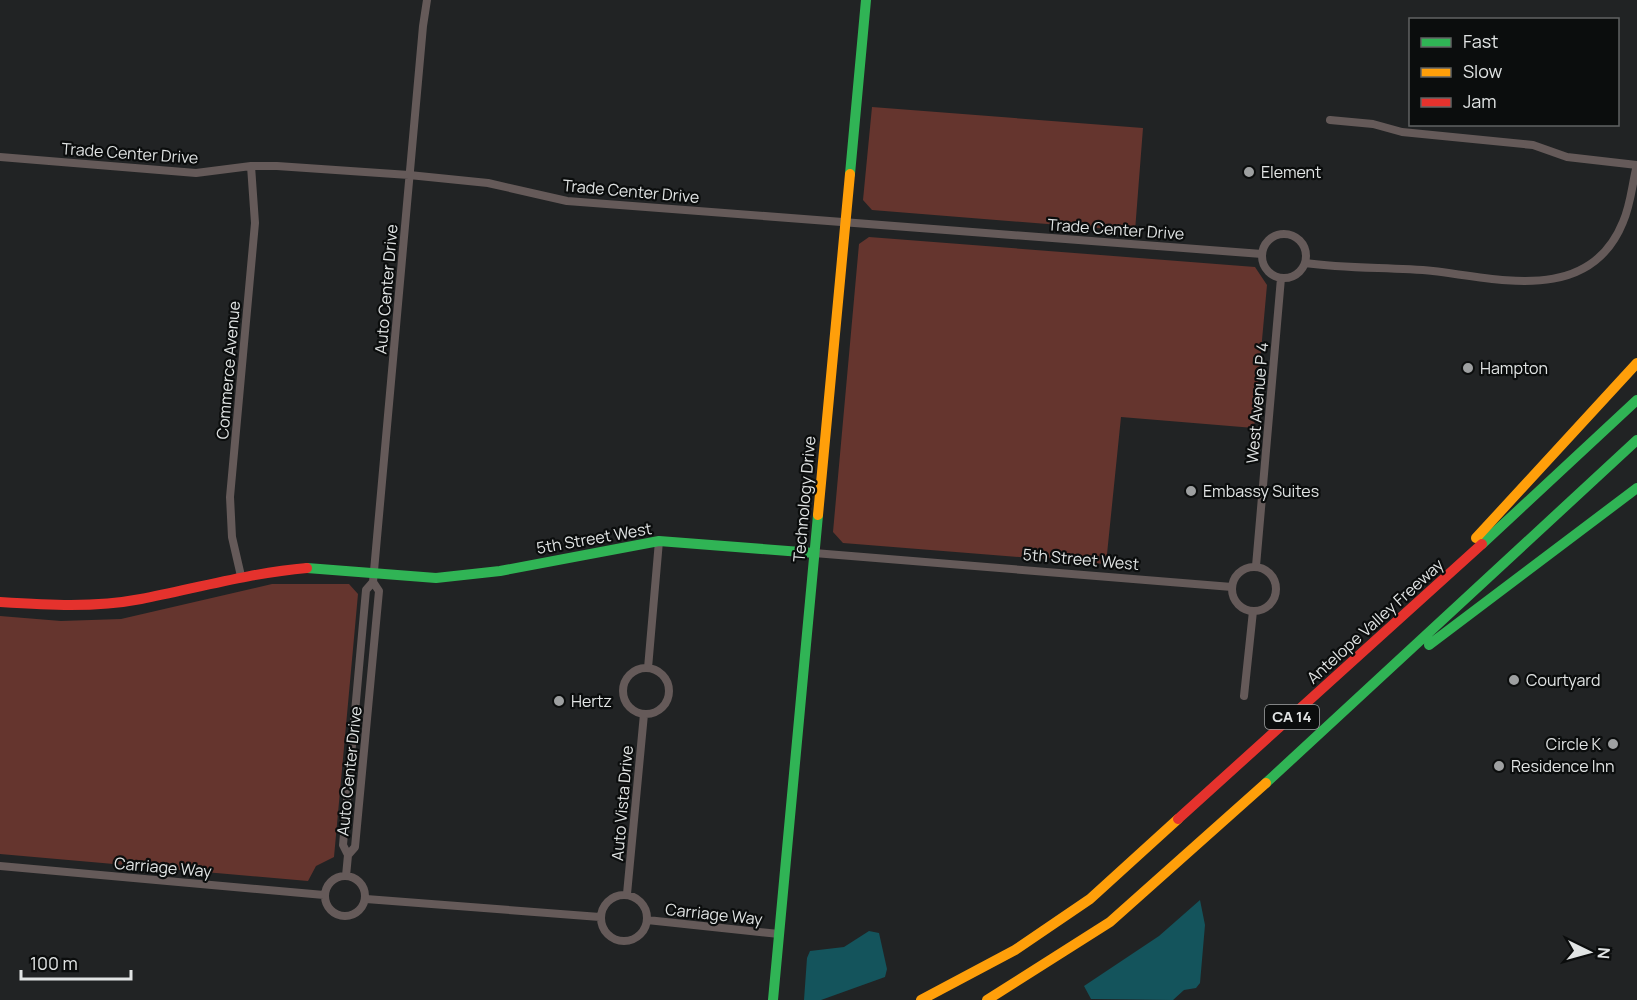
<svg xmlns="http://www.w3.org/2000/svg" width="1637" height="1000" font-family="Manrope,sans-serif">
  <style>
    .grass { fill: #65352e }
    .water { fill: #14545c }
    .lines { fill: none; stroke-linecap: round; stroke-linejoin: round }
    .street { stroke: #655a59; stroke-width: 8 }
    .fast { stroke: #30b455; stroke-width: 10 }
    .slow { stroke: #ff9f0a; stroke-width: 10 }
    .jam { stroke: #e5322d; stroke-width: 10 }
    .poi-dot { fill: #9ea0a1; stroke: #0b0d0d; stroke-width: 2 }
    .labels { text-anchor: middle; stroke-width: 4.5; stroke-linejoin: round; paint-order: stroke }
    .shield { fill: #0b0d0d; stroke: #a1a4a4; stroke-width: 1.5 }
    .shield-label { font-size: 15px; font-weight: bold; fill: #e1e4e4 }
    .street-label { font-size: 16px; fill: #e1e4e4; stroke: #0b0d0d }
    .poi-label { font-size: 16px; fill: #e1e4e4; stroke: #0b0d0d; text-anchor: start }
  </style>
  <rect width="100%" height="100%" fill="#212324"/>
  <path class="grass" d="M 872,107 L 1143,128 L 1135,231 L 872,210 L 863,200 Z
    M 869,237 L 1255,267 L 1267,285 L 1254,428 L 1121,417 L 1106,564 L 843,543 L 833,532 L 859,244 Z
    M 272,584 L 349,584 L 358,594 L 334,857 L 316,866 L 308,881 L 0,854 L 0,616 L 61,621 L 121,619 Z"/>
  <path class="water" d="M 1200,900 L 1205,925 L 1200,983 L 1196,988 L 1184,990 L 1173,1000 L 1091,999 L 1084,986 L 1159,936 Z
    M 869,931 L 879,933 L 887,969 L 885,977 L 821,1000 L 804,1000 L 807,958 L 810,951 L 844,947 Z"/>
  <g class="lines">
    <path class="street" d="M 1330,120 L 1373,124 L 1402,132 L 1533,145 L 1567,157 L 1637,165
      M 0,157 L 196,173 L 251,166 L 277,166 L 409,175 L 488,183 L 567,201 L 1262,254
      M1262 256a22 22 0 1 1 44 0a22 22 0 1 1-44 0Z
      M 1305,263 C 1347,269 1391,267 1433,271 C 1500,279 1590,304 1623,222 C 1631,204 1632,184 1637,165
      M 814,553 L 1232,587
      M 1256,566 L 1281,278
      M1232 589a22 22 0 1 1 44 0a22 22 0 1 1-44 0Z
      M 241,576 L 232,537 L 230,497 L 255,223 L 251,166
      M 648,668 L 659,541
      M623 691a23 23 0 1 1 46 0a23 23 0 1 1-46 0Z
      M 1244,696 L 1253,611
      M 348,855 L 355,847 L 379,591 L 373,582
      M 0,866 L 324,895
      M325 896a20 20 0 1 1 40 0a20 20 0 1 1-40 0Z
      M 346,876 L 348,855 L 343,845 L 366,590 L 373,582 L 423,26 L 427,0
      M 627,894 L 644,714
      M601 918a23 23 0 1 1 46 0a23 23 0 1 1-46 0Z
      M 366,899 L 600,917
      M 647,920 L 779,934"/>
    <path class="fast" d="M 850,174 L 866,0
      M 1482,544 L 1637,400
      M 307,568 L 436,578 L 500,571 L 659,541 L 814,553
      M 1429,645 L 1637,488
      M 1266,783 L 1637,440
      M 773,1000 L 818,515"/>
    <path class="slow" d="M 818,515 L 850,174
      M 1476,538 L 1637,363
      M 921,1000 L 1015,950 L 1090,899 L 1178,819
      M 987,1000 L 1110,922 L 1266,783"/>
    <path class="jam" d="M 0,602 C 47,605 94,608 141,599 C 197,588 250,573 307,568
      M 1178,819 L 1482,544"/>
  </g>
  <g class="poi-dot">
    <circle cx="1249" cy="172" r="6"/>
    <circle cx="1468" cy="368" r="6"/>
    <circle cx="1191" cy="491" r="6"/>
    <circle cx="1514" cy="680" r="6"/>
    <circle cx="559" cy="701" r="6"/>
    <circle cx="1613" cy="744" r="6"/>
    <circle cx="1499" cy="766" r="6"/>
  </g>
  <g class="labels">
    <rect class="shield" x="1265" y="705" width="54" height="24" rx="4.5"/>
    <g class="shield-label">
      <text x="1292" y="722">CA 14</text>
    </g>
    <g class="street-label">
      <text transform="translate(130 153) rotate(4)" y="6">Trade Center Drive</text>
      <text transform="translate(631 191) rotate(5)" y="6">Trade Center Drive</text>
      <text transform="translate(1116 229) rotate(4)" y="6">Trade Center Drive</text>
      <text transform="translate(386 289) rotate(-85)" y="6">Auto Center Drive</text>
      <text transform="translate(228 370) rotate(-85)" y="6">Commerce Avenue</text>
      <text transform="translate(1257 403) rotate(-85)" y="6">West Avenue P 4</text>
      <text transform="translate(804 499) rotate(-85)" y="6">Technology Drive</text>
      <text transform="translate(594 538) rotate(-10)" y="6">5th Street West</text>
      <text transform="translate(1081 559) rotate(5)" y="6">5th Street West</text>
      <text transform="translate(1375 621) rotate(-42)" y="6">Antelope Valley Freeway</text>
      <text transform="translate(349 771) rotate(-84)" y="6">Auto Center Drive</text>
      <text transform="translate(622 803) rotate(-85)" y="6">Auto Vista Drive</text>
      <text transform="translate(163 867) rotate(5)" y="6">Carriage Way</text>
      <text transform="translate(714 914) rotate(6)" y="6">Carriage Way</text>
    </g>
    <g class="poi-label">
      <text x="1261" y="178">Element</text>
      <text x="1480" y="374">Hampton</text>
      <text x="1203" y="497">Embassy Suites</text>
      <text x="1526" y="686">Courtyard</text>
      <text x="571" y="707">Hertz</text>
      <text x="1601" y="750" text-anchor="end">Circle K</text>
      <text x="1511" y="772">Residence Inn</text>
    </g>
  </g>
  <rect x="1409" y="18" width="210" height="108" fill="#0b0d0d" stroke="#616363" stroke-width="1.5"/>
  <rect x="1421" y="38" width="30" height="9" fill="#30b455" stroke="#616363" stroke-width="1.5"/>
  <text x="1463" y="48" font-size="18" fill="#e1e4e4">Fast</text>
  <rect x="1421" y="68" width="30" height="9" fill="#ff9f0a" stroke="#616363" stroke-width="1.5"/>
  <text x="1463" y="78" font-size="18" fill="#e1e4e4">Slow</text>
  <rect x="1421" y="98" width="30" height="9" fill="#e5322d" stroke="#616363" stroke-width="1.5"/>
  <text x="1463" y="108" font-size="18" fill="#e1e4e4">Jam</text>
  <g transform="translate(1589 952) rotate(95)" stroke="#0b0d0d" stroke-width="4.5" paint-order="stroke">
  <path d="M0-4.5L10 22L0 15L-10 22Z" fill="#e1e4e4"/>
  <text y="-9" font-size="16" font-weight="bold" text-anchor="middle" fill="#e1e4e4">N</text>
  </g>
  <path d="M21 970v9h110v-9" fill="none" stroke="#e1e4e4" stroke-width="3"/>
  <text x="30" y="970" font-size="18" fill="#e1e4e4" stroke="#0b0d0d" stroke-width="4.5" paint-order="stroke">100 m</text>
</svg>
